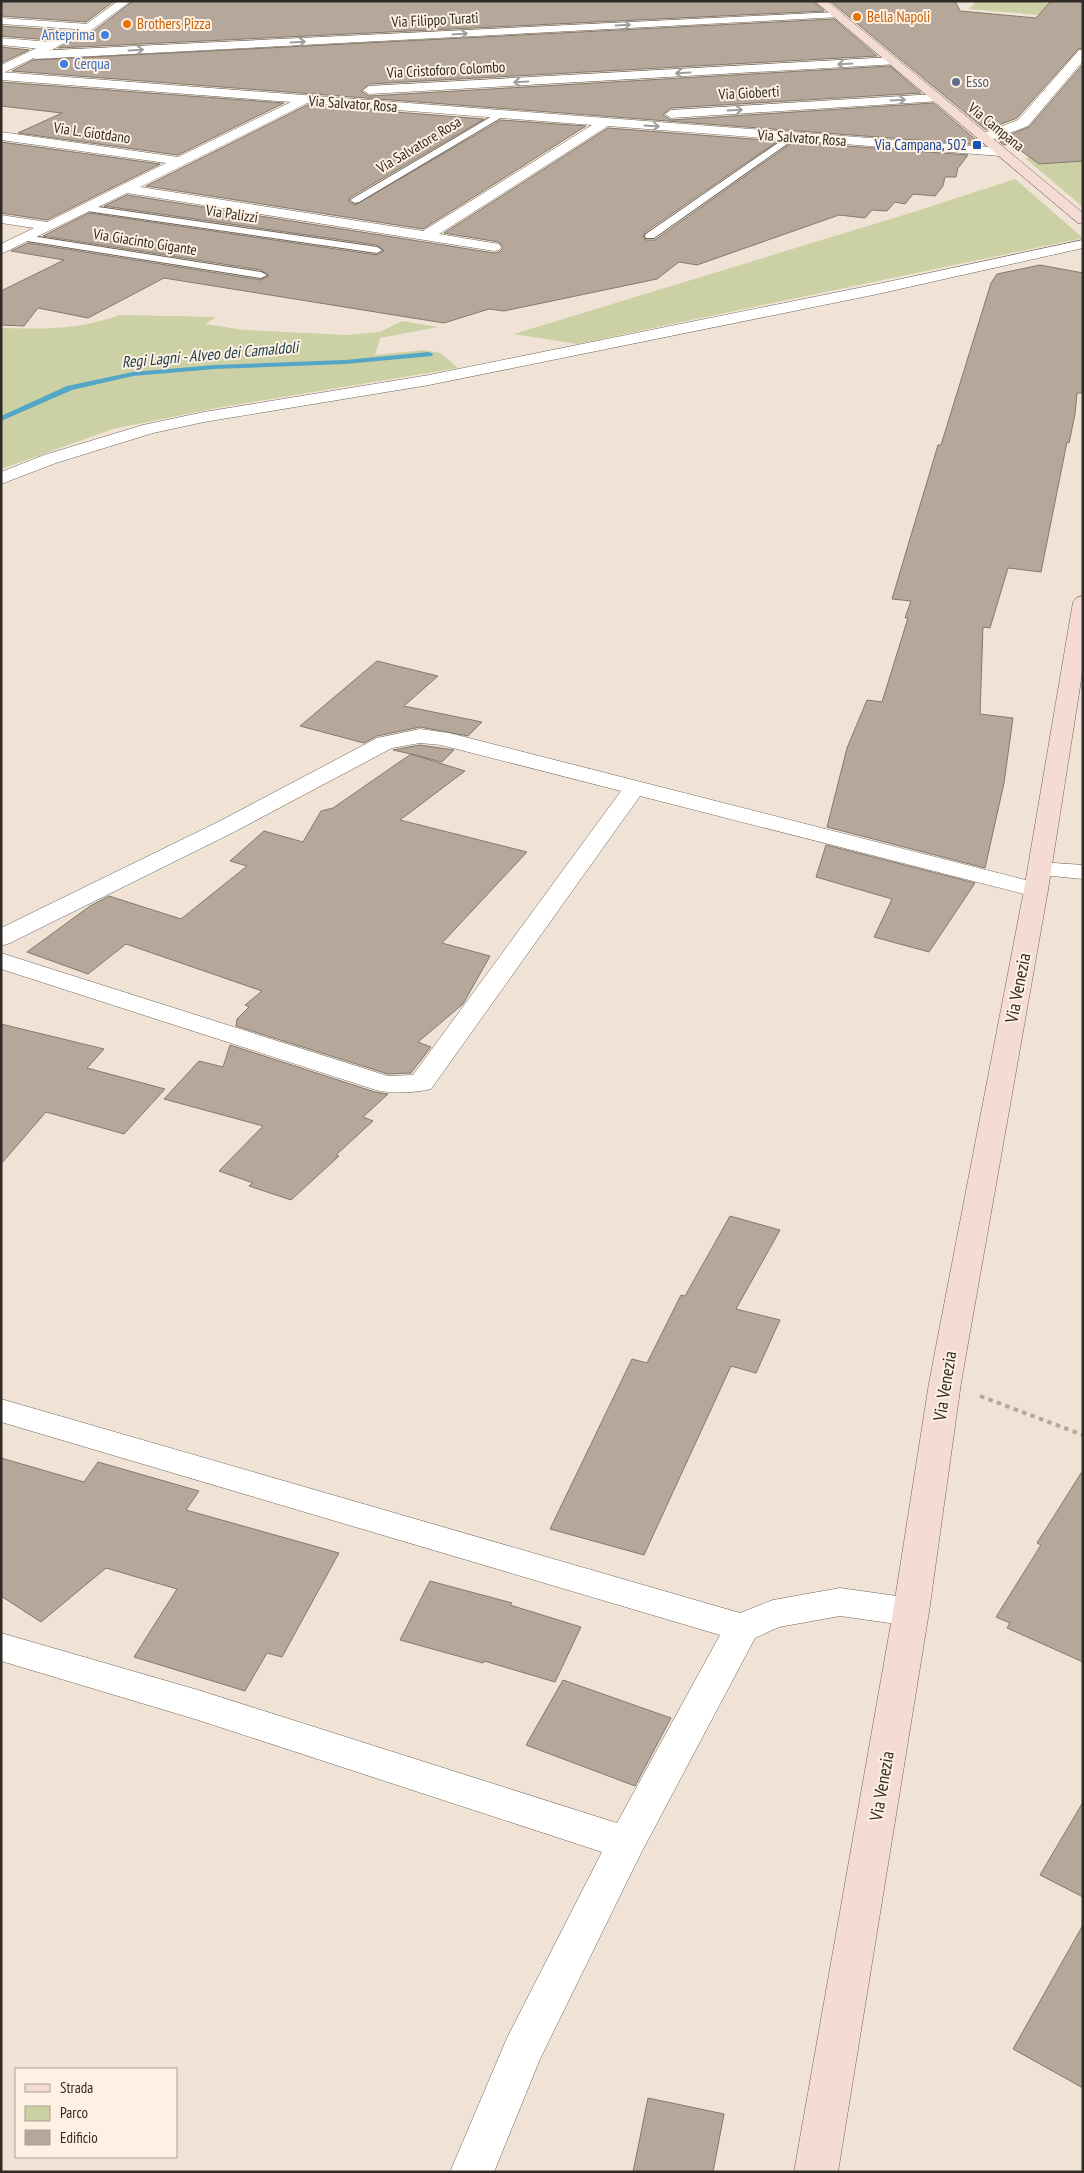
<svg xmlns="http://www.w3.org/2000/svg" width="1084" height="2173" font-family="'PT Sans Narrow',sans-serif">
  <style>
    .green { fill: #cbd0a5 }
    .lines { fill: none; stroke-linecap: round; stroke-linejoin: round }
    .stream { fill: #53a6c6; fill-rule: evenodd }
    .building { fill: #b5a89a; stroke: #85796c }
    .service-casing { stroke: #6f6357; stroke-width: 2 }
    .minor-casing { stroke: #6f6357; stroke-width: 1 }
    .tertiary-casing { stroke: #6f6357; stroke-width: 1 }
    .secondary-casing { stroke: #6f6357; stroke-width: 1 }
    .path { stroke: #b2a89c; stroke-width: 4; stroke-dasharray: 4.5 4.5; stroke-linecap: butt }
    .service { fill: #fff; fill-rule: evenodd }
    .minor { fill: #fff; fill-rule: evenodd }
    .tertiary { fill: #fff; fill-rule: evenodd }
    .secondary { fill: #f4dbd4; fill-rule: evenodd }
    .oneway { stroke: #a19f9d }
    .food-dot { fill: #e8710a; stroke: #fef0e2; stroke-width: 2 }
    .shop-dot { fill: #3f7fe0; stroke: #fef0e2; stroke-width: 2 }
    .service-dot { fill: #5c6f8a; stroke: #fef0e2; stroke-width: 2 }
    .transit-dot { fill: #1a4fb4; stroke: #fef0e2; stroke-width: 2 }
    .labels { text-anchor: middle; stroke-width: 4; stroke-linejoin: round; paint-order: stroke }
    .far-food-label { font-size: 15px; fill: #c56008; stroke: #fef0e2; text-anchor: start }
    .far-street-label { font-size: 15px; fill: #2f2a25; stroke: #fef0e2 }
    .far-shop-label { font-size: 15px; fill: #366cbe; stroke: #fef0e2; text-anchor: end }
    .far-service-label { font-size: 15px; fill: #4e5e75; stroke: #fef0e2; text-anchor: start }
    .far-transit-label { font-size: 15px; fill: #164399; stroke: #fef0e2; text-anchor: end }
    .far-water-label { font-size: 16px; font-style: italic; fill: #173d4b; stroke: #fef0e2 }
    .street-label { font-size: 18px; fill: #2f2a25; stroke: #fef0e2 }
  </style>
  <rect width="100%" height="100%" fill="#f0e3d5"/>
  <path class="green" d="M 977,1 L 1025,1 L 1081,6 L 1072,18 L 969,9 Z
    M 1083,147 L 1083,207 L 1025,158 Z
    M 1015,179 L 1083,238 L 577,344 L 514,334 L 920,210 Z
    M 120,315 L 216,317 L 205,324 L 244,330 L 347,335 L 380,332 L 402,321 L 438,327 L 380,338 L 375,355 L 425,350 L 440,353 L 458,368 L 216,408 L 113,429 L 1,469 L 1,328 C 44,329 79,330 120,315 Z"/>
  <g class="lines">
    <path class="stream" d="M 429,352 L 433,354 L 432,356 L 345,364 L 215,369 L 133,376 L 72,390 L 1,421 L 1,416 L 67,386 L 133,372 L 215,365 L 345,360 Z"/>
  </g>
  <path class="building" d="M 1,1 L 114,1 L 86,22 L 1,16 Z
    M 133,1 L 813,1 L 824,11 L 58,48 L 94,31 Z
    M 830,1 L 955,1 L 960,11 L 1036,18 L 1051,1 L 1083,1 L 1083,48 L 1078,49 L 1017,118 L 986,130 Z
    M 834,19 L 877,56 L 369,84 L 361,91 L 369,96 L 890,66 L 921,93 L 671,108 L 663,115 L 671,120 L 933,103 L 982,145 L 12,71 L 33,60 Z
    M 1,26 L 69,31 L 49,40 L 1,36 Z
    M 1,47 L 29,50 L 1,63 Z
    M 1083,64 L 1083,161 L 1039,164 L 1012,144 L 1004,145 L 997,140 L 1029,127 Z
    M 1,82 L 284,103 L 178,155 L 18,133 L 62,113 L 1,106 Z
    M 307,105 L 484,119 L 349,198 L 349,202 L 355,205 L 501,120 L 586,126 L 423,229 L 146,186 Z
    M 608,128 L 778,141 L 645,232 L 643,237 L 646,240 L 655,240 L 793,142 L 968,155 L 958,168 L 956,177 L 945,177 L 943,186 L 935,196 L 913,194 L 905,204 L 895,202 L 887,211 L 872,210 L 865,218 L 839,215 L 697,265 L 679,262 L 657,279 L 504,311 L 489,309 L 444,323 L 164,278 L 88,318 L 38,308 L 24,326 L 1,325 L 1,291 L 64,260 L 11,251 L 28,243 L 261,280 L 269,276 L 261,270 L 43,236 L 89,213 L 377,255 L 384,251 L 377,245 L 104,206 L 127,195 L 494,253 L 499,252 L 503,248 L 499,242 L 444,233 Z
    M 1,142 L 160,164 L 47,220 L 1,213 Z
    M 1040,265 L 1083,273 L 1083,393 L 1077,393 L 1075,414 L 1069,443 L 1067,442 L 1041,572 L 1008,568 L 990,628 L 983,627 L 980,714 L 1013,718 L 1004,783 L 985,868 L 827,827 L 847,748 L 867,700 L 882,702 L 908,618 L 905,618 L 911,601 L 892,599 L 938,445 L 941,445 L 991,283 L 997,274 Z
    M 377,661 L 438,676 L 404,706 L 482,722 L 468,736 L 420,727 L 377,736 L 364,743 L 300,726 Z
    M 420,745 L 454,750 L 442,762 L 411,754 L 465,771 L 400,820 L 527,852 L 442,943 L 490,956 L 463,1004 L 418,1042 L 431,1047 L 411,1073 L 388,1074 L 236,1026 L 237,1019 L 249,1007 L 245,1005 L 262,991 L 126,944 L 88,974 L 27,952 L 90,906 L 109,896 L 181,919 L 247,866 L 230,861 L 264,831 L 303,842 L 321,811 L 333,808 L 411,754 L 393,750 Z
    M 826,845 L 975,883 L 929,952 L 874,937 L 892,899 L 816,877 Z
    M 1,1024 L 104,1049 L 87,1068 L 165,1089 L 124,1134 L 46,1112 L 1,1164 Z
    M 230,1045 L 375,1092 L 388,1094 L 363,1117 L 373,1121 L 336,1155 L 339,1156 L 291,1200 L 249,1186 L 253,1183 L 219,1171 L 263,1126 L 164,1099 L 199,1061 L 223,1067 Z
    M 730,1216 L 780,1230 L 736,1309 L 780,1320 L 756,1373 L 731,1366 L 644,1555 L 550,1529 L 632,1359 L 647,1363 L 681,1295 L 685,1296 Z
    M 1,1458 L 84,1482 L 98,1462 L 199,1491 L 186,1510 L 339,1553 L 282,1657 L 267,1653 L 245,1691 L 134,1657 L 177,1589 L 106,1568 L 41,1622 L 1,1596 Z
    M 1083,1470 L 1083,1662 L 1007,1628 L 1010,1623 L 996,1617 L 1041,1545 L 1037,1543 Z
    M 430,1581 L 512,1603 L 510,1605 L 581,1627 L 555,1682 L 484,1661 L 483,1663 L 400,1640 Z
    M 563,1680 L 671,1718 L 635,1786 L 526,1745 Z
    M 1083,1802 L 1083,1897 L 1040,1875 Z
    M 1083,1925 L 1083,2088 L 1013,2049 Z
    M 648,2098 L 724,2114 L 713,2172 L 633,2172 Z"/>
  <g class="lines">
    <defs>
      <path id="service" d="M 499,112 L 504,115 L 502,117 L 359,202 L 355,203 L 350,200 Z
        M 791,134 L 796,137 L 794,139 L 654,238 L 646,238 L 645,236 L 646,234 Z
        M 84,205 L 377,247 L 382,250 L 377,253 L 80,210 L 79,208 Z
        M 25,235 L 261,272 L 267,275 L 261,278 L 21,240 L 20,238 Z"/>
      <path id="minor" d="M 837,12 L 843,15 L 841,17 L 35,59 L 29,55 L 35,51 Z
        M 1,18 L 89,24 L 95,27 L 89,30 L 1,24 Z
        M 1,38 L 52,42 L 58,46 L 52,50 L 1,45 Z
        M 1079,50 L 1083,50 L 1083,61 L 1028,126 L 989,141 L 979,141 L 977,138 L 979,135 L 1018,120 Z
        M 894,57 L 900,61 L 898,64 L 369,94 L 363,90 L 369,86 Z
        M 1,72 L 1001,148 L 1008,152 L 1001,156 L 608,126 L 439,234 L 499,244 L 501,247 L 499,250 L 494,251 L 127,193 L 1,254 L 1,244 L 34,228 L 1,223 L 1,215 L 47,222 L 166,163 L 1,140 L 1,132 L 178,157 L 291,102 L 1,80 ZM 307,103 L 592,125 L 423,231 L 140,187 Z
        M 936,94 L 940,95 L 942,98 L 940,101 L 671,118 L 665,114 L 671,110 Z
        M 420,729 L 449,733 L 1045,885 L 1048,890 L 1045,895 L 1036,897 L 640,796 L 431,1089 C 414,1093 393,1094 376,1090 L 1,969 L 1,953 L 388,1076 L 413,1075 L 621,791 L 441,745 L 420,743 L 392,748 L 234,832 L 10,943 L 1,946 L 1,928 L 218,822 L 377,738 Z
        M 1040,862 L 1083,865 L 1083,879 L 1031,874 L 1028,869 L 1031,864 Z
        M 1,1399 L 740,1613 L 773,1600 L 840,1588 L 911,1598 L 924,1602 L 929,1612 L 924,1622 L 911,1626 L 840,1616 L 779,1627 L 755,1638 L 640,1855 L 540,2059 L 494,2172 L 450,2172 L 507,2038 L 602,1852 L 198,1720 L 1,1661 L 1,1633 L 198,1690 L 617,1823 L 720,1635 L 1,1422 Z"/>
      <path id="tertiary" d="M 118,1 L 131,1 L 93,29 L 1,74 L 1,65 L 85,25 Z
        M 1083,240 L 1083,248 L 873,295 L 429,385 L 204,422 L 153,433 L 56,463 L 1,484 L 1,472 L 44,455 L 143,425 L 204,412 L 429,375 L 873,285 Z"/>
      <path id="secondary" d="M 815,1 L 827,1 L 1083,213 L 1083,224 L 1078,223 Z
        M 1083,596 L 1083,668 L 1048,890 L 961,1383 L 929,1612 L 838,2172 L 794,2172 L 893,1612 L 929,1383 L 1024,890 L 1073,602 L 1076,598 Z"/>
    </defs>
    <use href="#service" class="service-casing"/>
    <use href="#minor" class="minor-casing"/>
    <use href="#tertiary" class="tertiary-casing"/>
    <use href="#secondary" class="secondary-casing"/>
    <path class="path" d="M 980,1396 L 1083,1435"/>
    <use href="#service" class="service"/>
    <use href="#minor" class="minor"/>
    <use href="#tertiary" class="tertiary"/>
    <use href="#secondary" class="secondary"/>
  </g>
  <defs><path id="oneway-shaft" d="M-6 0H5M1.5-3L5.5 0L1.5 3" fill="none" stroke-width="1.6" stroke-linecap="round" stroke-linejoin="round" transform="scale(1.25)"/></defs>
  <g class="oneway">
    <use href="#oneway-shaft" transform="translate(623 25) rotate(-3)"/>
    <use href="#oneway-shaft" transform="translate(460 34) rotate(-4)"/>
    <use href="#oneway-shaft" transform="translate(298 42) rotate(-3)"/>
    <use href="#oneway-shaft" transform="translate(136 50) rotate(-3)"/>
    <use href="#oneway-shaft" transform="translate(845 64) rotate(177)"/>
    <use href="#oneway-shaft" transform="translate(683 73) rotate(177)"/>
    <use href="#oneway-shaft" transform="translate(521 82) rotate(177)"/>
    <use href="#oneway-shaft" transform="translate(898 100) rotate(-3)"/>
    <use href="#oneway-shaft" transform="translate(735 110) rotate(-3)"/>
    <use href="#oneway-shaft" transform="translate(652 126) rotate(4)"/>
  </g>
  <g class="food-dot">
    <circle cx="857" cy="17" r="5"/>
    <circle cx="127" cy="24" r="5"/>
  </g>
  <g class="shop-dot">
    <circle cx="105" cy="35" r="5"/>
    <circle cx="64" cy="64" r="5"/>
  </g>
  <circle class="service-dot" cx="956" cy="82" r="5"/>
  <rect class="transit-dot" x="972" y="140" width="10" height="10" rx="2.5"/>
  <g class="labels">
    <g class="far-food-label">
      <text x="867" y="22">Bella Napoli</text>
      <text x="137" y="29">Brothers Pizza</text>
    </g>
    <g class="far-street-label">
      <text transform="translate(435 20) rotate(-3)" y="5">Via Filippo Turati</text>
      <text transform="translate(446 70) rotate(-3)" y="5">Via Cristoforo Colombo</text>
      <text transform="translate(749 93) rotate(-3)" y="5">Via Gioberti</text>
      <text transform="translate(353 104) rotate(4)" y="5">Via Salvator Rosa</text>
      <text transform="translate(996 127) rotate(39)" y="5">Via Campana</text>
      <text transform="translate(92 133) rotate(8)" y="5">Via L. Giotdano</text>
      <text transform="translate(802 138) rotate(4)" y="5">Via Salvator Rosa</text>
      <text transform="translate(419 145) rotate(-31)" y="5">Via Salvatore Rosa</text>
      <text transform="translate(232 214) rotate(8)" y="5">Via Palizzi</text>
      <text transform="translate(145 242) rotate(9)" y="5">Via Giacinto Gigante</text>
    </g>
    <g class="far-shop-label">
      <text x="95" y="40">Anteprima</text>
      <text x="74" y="69" text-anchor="start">Cerqua</text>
    </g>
    <g class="far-service-label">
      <text x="966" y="87">Esso</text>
    </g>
    <g class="far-transit-label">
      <text x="967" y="150">Via Campana, 502</text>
    </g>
    <g class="far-water-label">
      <text transform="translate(210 354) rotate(-5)" y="6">Regi Lagni - Alveo dei Camaldoli</text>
    </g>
    <g class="street-label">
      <text transform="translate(1018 988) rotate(-79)" y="6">Via Venezia</text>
      <text transform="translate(945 1386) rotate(-81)" y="6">Via Venezia</text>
      <text transform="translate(882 1786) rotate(-80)" y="6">Via Venezia</text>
    </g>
  </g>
  <rect width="1084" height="2173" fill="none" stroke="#2f2a25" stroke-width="5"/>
  <rect x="15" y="2068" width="162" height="90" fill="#fef0e2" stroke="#aba196"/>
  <rect x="25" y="2084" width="25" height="8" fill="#f4dbd4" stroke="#aba196"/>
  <text x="60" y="2093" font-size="15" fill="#2f2a25">Strada</text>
  <rect x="25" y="2106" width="25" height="15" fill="#cbd0a5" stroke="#aba196"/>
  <text x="60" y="2118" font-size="15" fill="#2f2a25">Parco</text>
  <rect x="25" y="2130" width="25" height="15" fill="#b5a89a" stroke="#aba196"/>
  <text x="60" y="2143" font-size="15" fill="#2f2a25">Edificio</text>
</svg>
